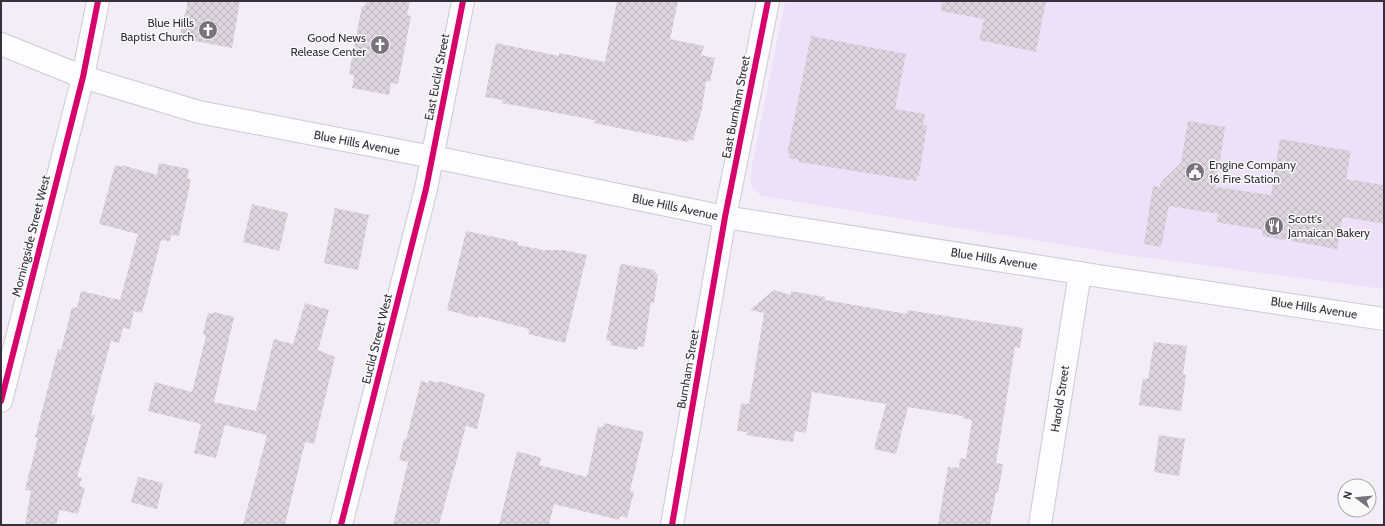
<svg xmlns="http://www.w3.org/2000/svg" width="1385" height="526" font-family="Cabin,sans-serif">
  <style>
    .built { fill: #ede1fa }
    .building { fill: url(#building-cross-hatch) }
    .lines { fill: none; stroke-linecap: round; stroke-linejoin: round }
    .street-casing { stroke: #cec9d3; stroke-width: 24 }
    .secondary-casing { stroke: #cec9d3; stroke-width: 24 }
    .street { stroke: #fdfcfe; stroke-width: 22 }
    .secondary { stroke: #fdfcfe; stroke-width: 22 }
    .cycleway-casing { stroke: #fafafa; stroke-width: 8 }
    .cycleway { stroke: #d6006c; stroke-width: 6 }
    .labels { text-anchor: middle; stroke-width: 3; stroke-linejoin: round; paint-order: stroke }
    .poi-label { font-size: 12px; fill: #36303c; stroke: #fafafa; text-anchor: end }
    .street-label { font-size: 12px; fill: #36303c; stroke: #fafafa }
  </style>
  <defs>
    <pattern id="building-cross-hatch" width="8" height="8" patternUnits="userSpaceOnUse"><rect width="8" height="8" fill="#ddd5de"/><path d="M0 0l8 8M0 8l8-8" fill="none" stroke="#beb7bf"/></pattern>
  </defs>
  <rect width="100%" height="100%" fill="#f2edf7"/>
  <path class="built" d="M 785,1 L 1384,1 L 1384,289 L 1120,254 L 762,196 L 753,189 L 751,184 L 751,171 Z"/>
  <path class="building" d="M 188,1 L 240,1 L 232,48 L 179,38 Z
    M 366,1 L 410,1 L 407,15 L 411,16 L 398,84 L 391,83 L 389,95 L 352,88 L 354,75 L 349,74 L 362,6 L 365,6 Z
    M 617,1 L 678,1 L 670,39 L 704,46 L 701,55 L 715,58 L 710,82 L 706,81 L 702,109 L 693,140 L 689,139 L 688,142 L 594,123 L 595,120 L 502,103 L 503,100 L 485,97 L 496,43 L 559,56 L 559,53 L 605,62 Z
    M 942,1 L 1046,1 L 1036,52 L 979,40 L 984,19 L 941,11 Z
    M 811,36 L 906,54 L 895,109 L 925,114 L 923,125 L 927,126 L 919,176 L 917,176 L 916,181 L 799,162 L 799,160 L 789,158 L 790,154 L 787,154 Z
    M 1188,121 L 1225,127 L 1216,187 L 1271,195 L 1280,139 L 1351,151 L 1346,179 L 1384,185 L 1384,224 L 1343,217 L 1337,249 L 1262,236 L 1263,230 L 1216,222 L 1218,214 L 1169,206 L 1161,247 L 1144,244 L 1153,186 L 1160,187 L 1161,182 L 1181,163 Z
    M 159,163 L 189,169 L 187,179 L 191,179 L 179,236 L 171,235 L 170,241 L 161,240 L 142,313 L 134,311 L 130,329 L 123,328 L 119,343 L 111,341 L 91,415 L 95,415 L 77,477 L 82,478 L 79,486 L 85,488 L 78,514 L 60,510 L 56,525 L 25,525 L 31,491 L 25,490 L 38,438 L 35,437 L 36,434 L 58,349 L 61,350 L 72,307 L 77,308 L 81,291 L 120,300 L 138,234 L 99,224 L 115,165 L 122,167 L 122,165 L 157,175 Z
    M 252,204 L 288,213 L 279,251 L 243,242 Z
    M 335,208 L 369,215 L 358,270 L 324,263 Z
    M 466,231 L 518,242 L 517,245 L 543,250 L 563,250 L 587,255 L 565,343 L 528,334 L 529,329 L 479,316 L 479,318 L 469,316 L 447,310 Z
    M 622,264 L 654,270 L 656,274 L 658,274 L 654,303 L 651,302 L 644,347 L 638,346 L 637,350 L 610,345 L 611,341 L 606,341 L 620,266 Z
    M 774,290 L 791,295 L 791,291 L 825,297 L 825,300 L 907,314 L 907,310 L 1023,328 L 1020,348 L 1015,347 L 996,463 L 1003,464 L 998,493 L 996,492 L 990,525 L 938,525 L 948,467 L 959,468 L 960,458 L 966,459 L 972,420 L 963,418 L 963,416 L 908,407 L 896,454 L 874,449 L 886,404 L 812,392 L 806,433 L 795,431 L 793,442 L 746,435 L 747,432 L 737,431 L 741,403 L 749,404 L 764,313 L 750,310 Z
    M 305,303 L 329,310 L 318,350 L 335,357 L 314,444 L 305,442 L 285,525 L 243,525 L 267,435 L 225,425 L 216,458 L 194,453 L 201,424 L 148,411 L 155,382 L 192,392 L 206,336 L 203,334 L 208,313 L 212,314 L 213,312 L 234,317 L 214,402 L 256,411 L 274,339 L 293,344 Z
    M 1154,342 L 1187,346 L 1183,374 L 1186,375 L 1181,411 L 1139,405 L 1143,378 L 1148,379 Z
    M 429,380 L 438,383 L 439,381 L 485,394 L 483,402 L 477,429 L 466,426 L 439,525 L 393,525 L 408,462 L 399,460 L 404,439 L 406,440 L 421,381 L 428,383 Z
    M 604,423 L 644,432 L 630,491 L 634,492 L 627,518 L 620,516 L 619,520 L 554,504 L 549,525 L 499,525 L 517,451 L 541,458 L 539,465 L 587,477 L 598,426 L 603,427 Z
    M 1159,435 L 1185,439 L 1179,476 L 1154,472 Z
    M 138,477 L 163,483 L 157,509 L 131,502 Z"/>
  <g class="lines">
    <defs>
      <path id="street" d="M 1,401 L 83,77 L 98,1
        M 341,525 L 426,189 L 463,1
        M 672,525 L 725,217 L 768,1
        M 1040,525 L 1080,273"/>
      <path id="secondary" d="M 1,44 L 83,77 L 199,112 L 453,161 L 725,217 L 1105,277 L 1384,319"/>
    </defs>
    <use href="#street" class="street-casing"/>
    <use href="#secondary" class="secondary-casing"/>
    <use href="#street" class="street"/>
    <use href="#secondary" class="secondary"/>
    <defs>
      <path id="cycleway" d="M 1,401 L 83,77 L 98,1
        M 341,525 L 426,189 L 463,1
        M 672,525 L 725,217 L 768,1"/>
    </defs>
    <use href="#cycleway" class="cycleway-casing"/>
    <use href="#cycleway" class="cycleway"/>
  </g>
  <defs>
    <symbol id="church-disc" viewBox="-11 -11 22 22"><circle r="9.5" fill="#78727d" stroke="#fafafa"/><path d="M-1.2-6h2.4v3.5h3.3v2.4h-3.3V6h-2.4V-.1h-3.3v-2.4h3.3Z" fill="#fff"/></symbol>
    <symbol id="civic-disc" viewBox="-11 -11 22 22"><circle r="9.5" fill="#78727d" stroke="#fafafa"/><path d="M-.6-6.5H3V-4.5H.6V-3L4-1V1h2V6H-6V1h2V-1L-.6-3ZM-1.2 2.5V6h2.4V2.5Z" fill="#fff"/></symbol>
    <symbol id="restaurant-disc" viewBox="-11 -11 22 22"><circle r="9.5" fill="#78727d" stroke="#fafafa"/><path d="M-5-6h1v4h1v-4h1v4h1v-4h1v5L-1.5 .5V6h-2V.5L-5-1ZM5-6V6H3V1.5H1.5Q1.5-4 5-6Z" fill="#fff"/></symbol>
  </defs>
  <g fill-rule="evenodd">
    <use href="#church-disc" x="197" y="19" width="22" height="22"/>
    <use href="#church-disc" x="369" y="34" width="22" height="22"/>
    <use href="#civic-disc" x="1184" y="161" width="22" height="22"/>
    <use href="#restaurant-disc" x="1263" y="215" width="22" height="22"/>
  </g>
  <g class="labels">
    <g class="poi-label">
      <text x="194" y="27">Blue Hills<tspan x="194" dy="14">Baptist Church</tspan></text>
      <text x="366" y="42">Good News<tspan x="366" dy="14">Release Center</tspan></text>
      <text x="1209" y="169" text-anchor="start">Engine Company<tspan x="1209" dy="14">16 Fire Station</tspan></text>
      <text x="1288" y="223" text-anchor="start">Scott's<tspan x="1288" dy="14">Jamaican Bakery</tspan></text>
    </g>
    <g class="street-label">
      <text transform="translate(437 77) rotate(-79)" y="4">East Euclid Street</text>
      <text transform="translate(736 107) rotate(-79)" y="4">East Burnham Street</text>
      <text transform="translate(357 143) rotate(11)" y="4">Blue Hills Avenue</text>
      <text transform="translate(675 207) rotate(12)" y="4">Blue Hills Avenue</text>
      <text transform="translate(31 236) rotate(-76)" y="4">Morningside Street West</text>
      <text transform="translate(994 259) rotate(9)" y="4">Blue Hills Avenue</text>
      <text transform="translate(1314 308) rotate(9)" y="4">Blue Hills Avenue</text>
      <text transform="translate(377 339) rotate(-76)" y="4">Euclid Street West</text>
      <text transform="translate(688 369) rotate(-80)" y="4">Burnham Street</text>
      <text transform="translate(1060 399) rotate(-81)" y="4">Harold Street</text>
    </g>
  </g>
  <rect width="1385" height="526" fill="none" stroke="#36303c" stroke-width="4"/>
  <g transform="translate(1357 498) rotate(286)"><circle r="19" fill="#fafafa" stroke="#aca9ae"/>
  <path d="M0-3L7 15L0 10L-7 15Z" fill="#78727d"/>
  <text y="-6" font-size="11" font-weight="bold" text-anchor="middle" fill="#36303c">N</text>
  </g>
</svg>
